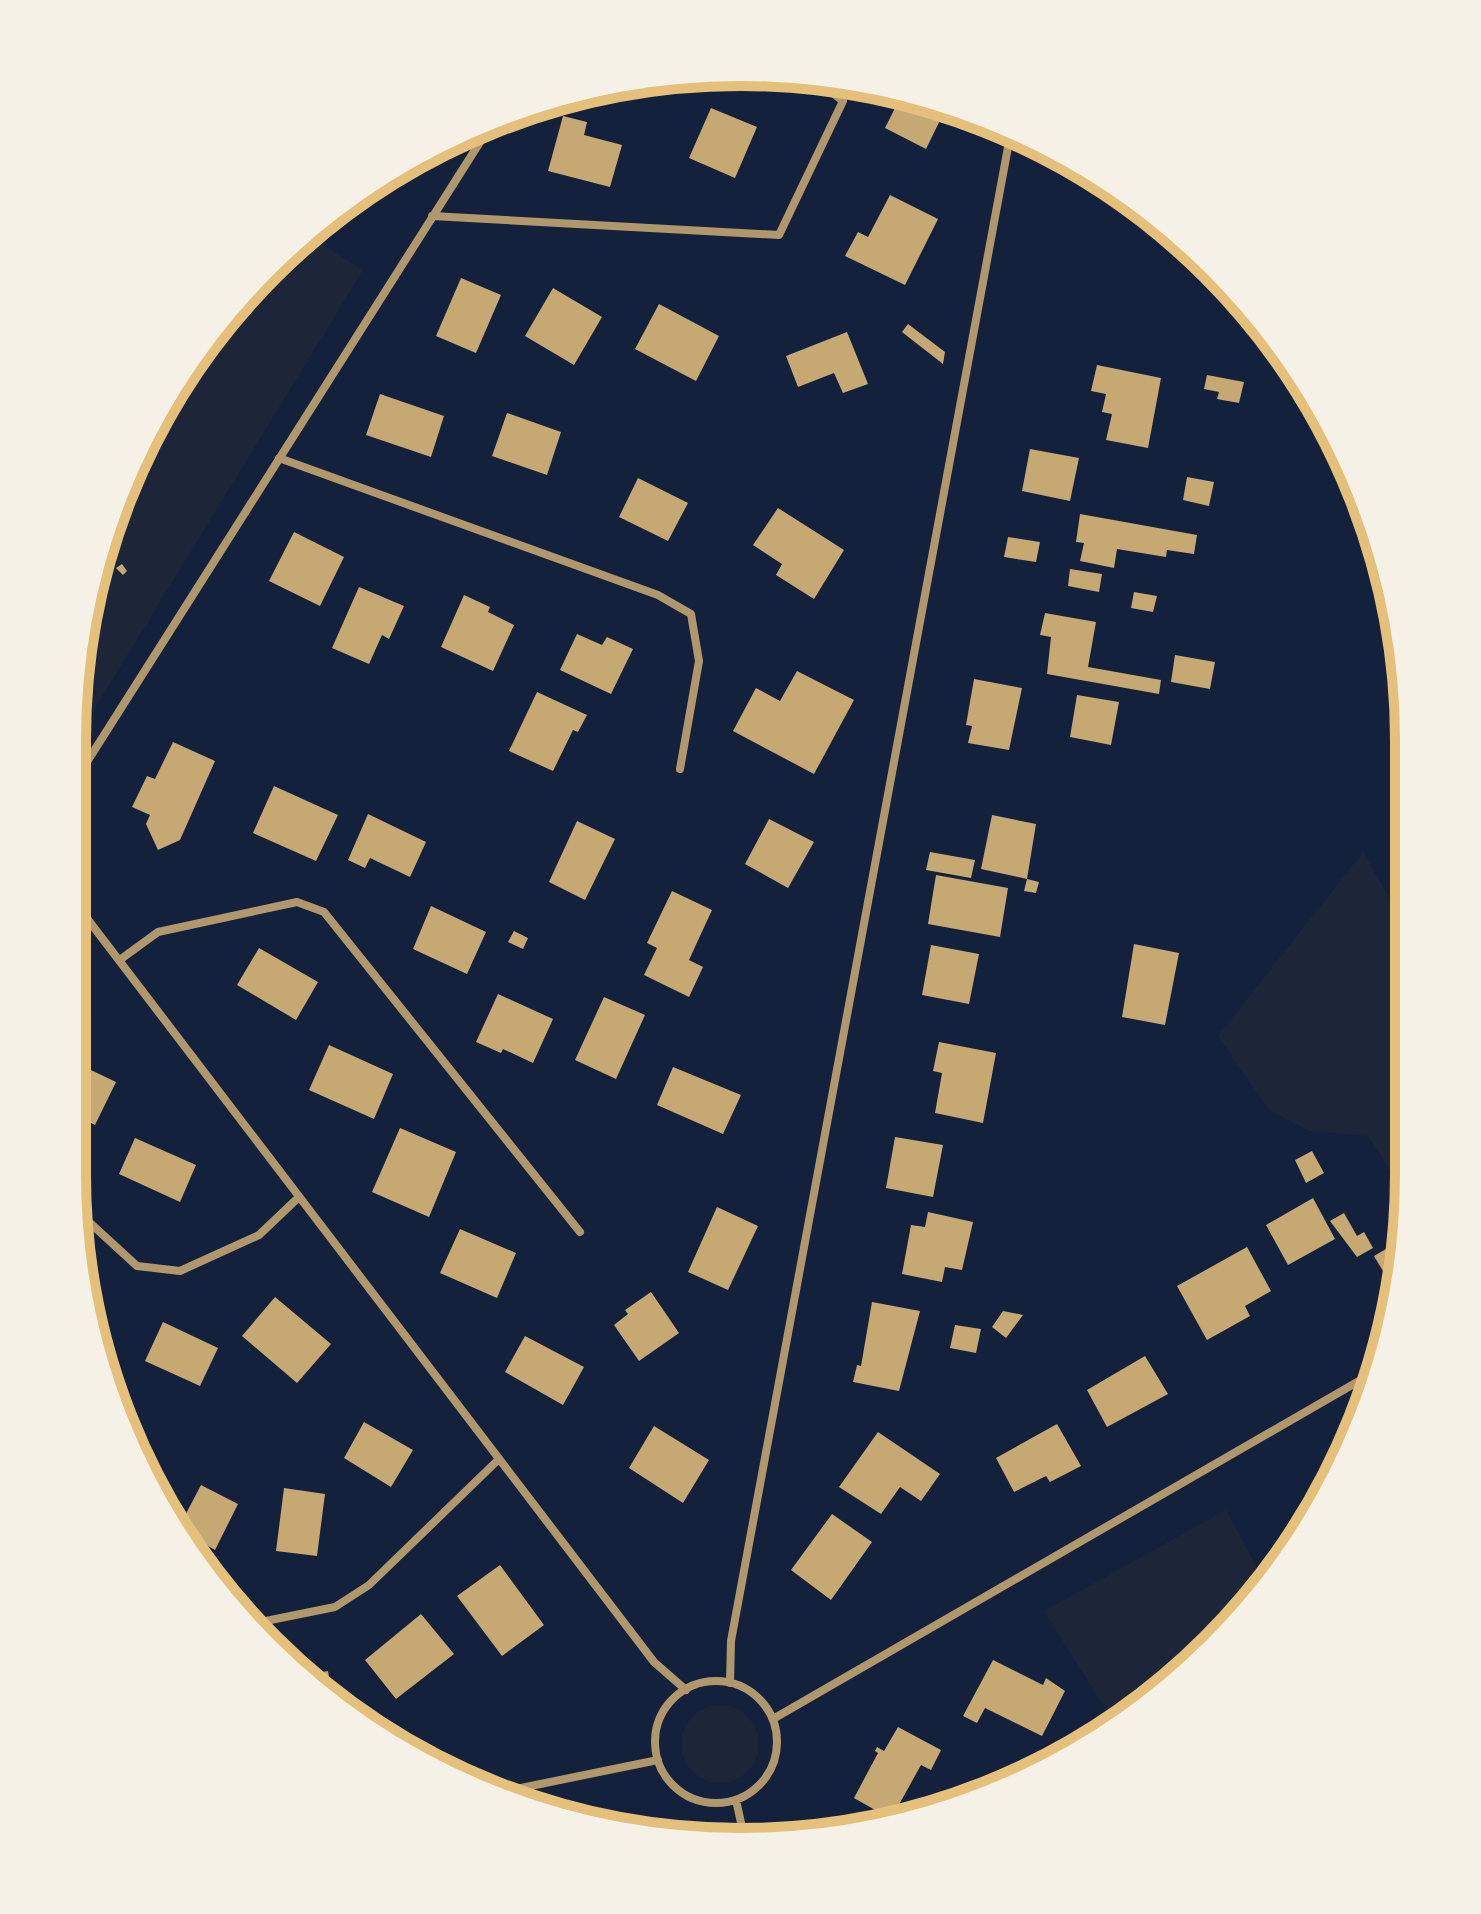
<svg xmlns="http://www.w3.org/2000/svg" width="1481" height="1914" font-family="'Roboto Condensed',sans-serif">
  <style>
    .green { fill: #1d2539 }
    .building { fill: #c6a872 }
    .lines { fill: none; stroke-linecap: round; stroke-linejoin: round }
    .minor { stroke: #b1986c; stroke-width: 8 }
    .rim { fill: none; stroke: #e5c07b; stroke-width: 10 }
  </style>
  <rect width="100%" height="100%" fill="#14213d"/>
  <path class="green" d="M 312,238 L 363,270 L 73,744 L 73,697 L 91,593 L 122,542 L 108,532 L 141,445 L 210,334 Z
    M 1363,852 L 1403,921 L 1403,1191 L 1368,1136 L 1309,1131 L 1269,1110 L 1218,1036 Z
    M 1226,1510 L 1265,1583 L 1213,1647 L 1116,1726 L 1044,1611 Z
    M681 1744a39 39 0 1 1 78 0a39 39 0 1 1-78 0Z"/>
  <path class="building" d="M 902,94 L 946,108 L 926,149 L 885,128 Z
    M 711,108 L 757,127 L 735,178 L 689,158 Z
    M 563,116 L 587,122 L 584,135 L 622,145 L 610,187 L 548,171 Z
    M 890,195 L 938,219 L 905,285 L 845,256 L 858,232 L 868,237 Z
    M 461,278 L 501,295 L 476,353 L 436,336 Z
    M 553,288 L 602,317 L 574,365 L 525,336 Z
    M 659,304 L 719,336 L 696,381 L 635,349 Z
    M 908,324 L 945,352 L 943,364 L 902,332 Z
    M 847,332 L 868,384 L 843,393 L 834,373 L 798,387 L 786,356 Z
    M 1097,365 L 1161,378 L 1148,448 L 1106,440 L 1112,414 L 1102,412 L 1106,394 L 1091,391 Z
    M 1207,375 L 1244,382 L 1239,403 L 1217,399 L 1219,392 L 1204,389 Z
    M 380,394 L 444,416 L 431,457 L 366,435 Z
    M 507,413 L 561,432 L 547,475 L 492,456 Z
    M 1030,449 L 1079,458 L 1070,501 L 1022,491 Z
    M 1187,477 L 1214,482 L 1209,506 L 1183,500 Z
    M 638,478 L 688,503 L 668,541 L 619,517 Z
    M 778,508 L 844,550 L 814,599 L 776,575 L 782,564 L 753,545 Z
    M 1080,514 L 1197,535 L 1194,554 L 1167,550 L 1166,557 L 1117,549 L 1114,568 L 1080,561 L 1084,543 L 1076,542 Z
    M 294,532 L 344,557 L 320,606 L 269,581 Z
    M 1008,537 L 1040,542 L 1036,562 L 1004,557 Z
    M 122,564 L 127,571 L 123,575 L 116,568 Z
    M 1070,569 L 1102,574 L 1099,592 L 1068,586 Z
    M 359,587 L 404,606 L 389,639 L 382,635 L 369,664 L 332,648 Z
    M 1134,592 L 1157,596 L 1153,612 L 1131,608 Z
    M 464,595 L 490,607 L 488,612 L 514,625 L 493,671 L 441,647 Z
    M 1045,613 L 1096,622 L 1088,667 L 1161,680 L 1159,694 L 1047,674 L 1051,637 L 1040,635 Z
    M 577,634 L 602,645 L 607,637 L 633,649 L 611,694 L 560,670 Z
    M 1175,655 L 1215,662 L 1210,689 L 1171,682 Z
    M 797,671 L 854,700 L 814,774 L 733,731 L 756,688 L 780,701 Z
    M 974,679 L 1022,688 L 1009,750 L 968,743 L 972,726 L 966,725 Z
    M 537,692 L 587,715 L 578,732 L 573,730 L 553,771 L 509,751 Z
    M 1077,695 L 1119,702 L 1111,745 L 1070,737 Z
    M 173,742 L 215,761 L 180,840 L 158,850 L 146,824 L 150,815 L 132,807 L 147,776 L 155,779 Z
    M 274,786 L 338,815 L 316,861 L 253,833 Z
    M 368,814 L 426,842 L 410,877 L 370,858 L 365,868 L 348,860 Z
    M 992,815 L 1036,824 L 1027,879 L 1039,882 L 1036,893 L 1024,891 L 1027,879 L 981,869 Z
    M 769,819 L 814,842 L 788,888 L 745,864 Z
    M 577,821 L 615,839 L 585,900 L 549,882 Z
    M 930,852 L 975,860 L 971,878 L 926,870 Z
    M 936,875 L 1008,888 L 1000,937 L 928,924 Z
    M 672,891 L 712,910 L 689,960 L 703,967 L 689,997 L 644,975 L 657,948 L 647,943 Z
    M 431,906 L 486,932 L 467,974 L 413,949 Z
    M 514,931 L 528,938 L 523,949 L 508,942 Z
    M 1134,944 L 1179,953 L 1165,1025 L 1122,1017 Z
    M 931,945 L 979,954 L 969,1004 L 922,995 Z
    M 259,948 L 318,982 L 296,1020 L 237,985 Z
    M 498,994 L 553,1019 L 533,1063 L 503,1049 L 501,1053 L 476,1042 Z
    M 604,997 L 645,1015 L 616,1079 L 575,1060 Z
    M 939,1042 L 996,1053 L 983,1123 L 935,1113 L 942,1073 L 933,1071 Z
    M 329,1045 L 393,1074 L 374,1119 L 309,1090 Z
    M 72,1061 L 116,1082 L 95,1125 L 72,1113 Z
    M 673,1067 L 741,1095 L 723,1134 L 657,1105 Z
    M 400,1128 L 456,1152 L 429,1217 L 372,1192 Z
    M 895,1137 L 943,1145 L 933,1197 L 886,1188 Z
    M 135,1138 L 196,1165 L 180,1202 L 119,1174 Z
    M 1312,1151 L 1324,1173 L 1306,1183 L 1295,1160 Z
    M 1313,1198 L 1335,1239 L 1288,1265 L 1266,1225 Z
    M 717,1207 L 758,1226 L 728,1290 L 688,1272 Z
    M 928,1212 L 973,1222 L 962,1270 L 945,1267 L 942,1282 L 902,1274 L 911,1225 L 925,1227 Z
    M 1344,1213 L 1357,1236 L 1364,1232 L 1373,1248 L 1357,1257 L 1330,1221 Z
    M 460,1229 L 516,1253 L 497,1298 L 440,1273 Z
    M 1403,1239 L 1403,1261 L 1396,1293 L 1374,1256 Z
    M 1247,1247 L 1271,1291 L 1245,1306 L 1250,1316 L 1207,1340 L 1177,1286 Z
    M 651,1292 L 679,1333 L 639,1361 L 614,1325 L 628,1314 L 625,1310 Z
    M 275,1297 L 331,1344 L 297,1383 L 242,1336 Z
    M 872,1302 L 920,1311 L 899,1391 L 853,1382 L 857,1365 L 861,1366 Z
    M 90,1308 L 101,1314 L 93,1332 L 92,1328 Z
    M 1003,1311 L 1023,1315 L 1006,1338 L 992,1327 Z
    M 163,1322 L 218,1348 L 200,1386 L 145,1361 Z
    M 955,1325 L 981,1329 L 976,1353 L 950,1348 Z
    M 525,1336 L 584,1367 L 563,1405 L 505,1372 Z
    M 1145,1356 L 1168,1394 L 1107,1427 L 1087,1390 Z
    M 364,1422 L 413,1450 L 391,1487 L 344,1458 Z
    M 1057,1424 L 1081,1466 L 1050,1482 L 1046,1476 L 1014,1492 L 996,1458 Z
    M 654,1426 L 709,1460 L 683,1503 L 629,1468 Z
    M 878,1432 L 940,1474 L 921,1501 L 900,1487 L 881,1514 L 839,1487 Z
    M 201,1485 L 238,1504 L 215,1550 L 178,1529 Z
    M 284,1488 L 325,1494 L 317,1556 L 276,1551 Z
    M 832,1514 L 872,1542 L 831,1600 L 791,1570 Z
    M 1304,1530 L 1297,1545 L 1293,1549 L 1287,1540 Z
    M 500,1565 L 544,1625 L 502,1656 L 457,1596 Z
    M 421,1614 L 454,1654 L 396,1699 L 365,1660 Z
    M 993,1660 L 1043,1685 L 1046,1678 L 1065,1691 L 1042,1736 L 985,1708 L 977,1723 L 963,1716 Z
    M 328,1671 L 332,1696 L 306,1675 Z
    M 898,1727 L 941,1750 L 931,1770 L 921,1765 L 891,1819 L 854,1798 L 878,1753 L 875,1751 L 877,1747 L 884,1751 Z"/>
  <g class="lines">
    <path class="minor" d="M 432,216 L 779,235 L 843,101 L 815,79
      M 279,458 L 658,595 L 691,614 L 699,661 L 680,769
      M 73,784 L 494,120
      M 73,900 L 654,1662 L 686,1690
      M 121,959 L 158,932 L 297,902 L 324,912 L 580,1232
      M 77,1211 L 137,1266 L 180,1271 L 259,1235 L 299,1197
      M 251,1624 L 335,1607 L 369,1585 L 499,1459
      M655 1742a61 61 0 1 1 122 0a61 61 0 1 1-122 0Z
      M 730,1683 L 731,1641 L 1011,131
      M 773,1719 L 1378,1370
      M 501,1792 L 658,1760
      M 736,1800 L 745,1841"/>
  </g>
  <path d="M0 0H1481V1914H0ZM740 86H741A654 654 0 0 1 1395 740V1174A654 654 0 0 1 741 1828H740A654 654 0 0 1 86 1174V740A654 654 0 0 1 740 86Z" fill="#f6f1e7" fill-rule="evenodd"/>
  <path class="rim" d="M740 86H741A654 654 0 0 1 1395 740V1174A654 654 0 0 1 741 1828H740A654 654 0 0 1 86 1174V740A654 654 0 0 1 740 86Z"/>
</svg>
